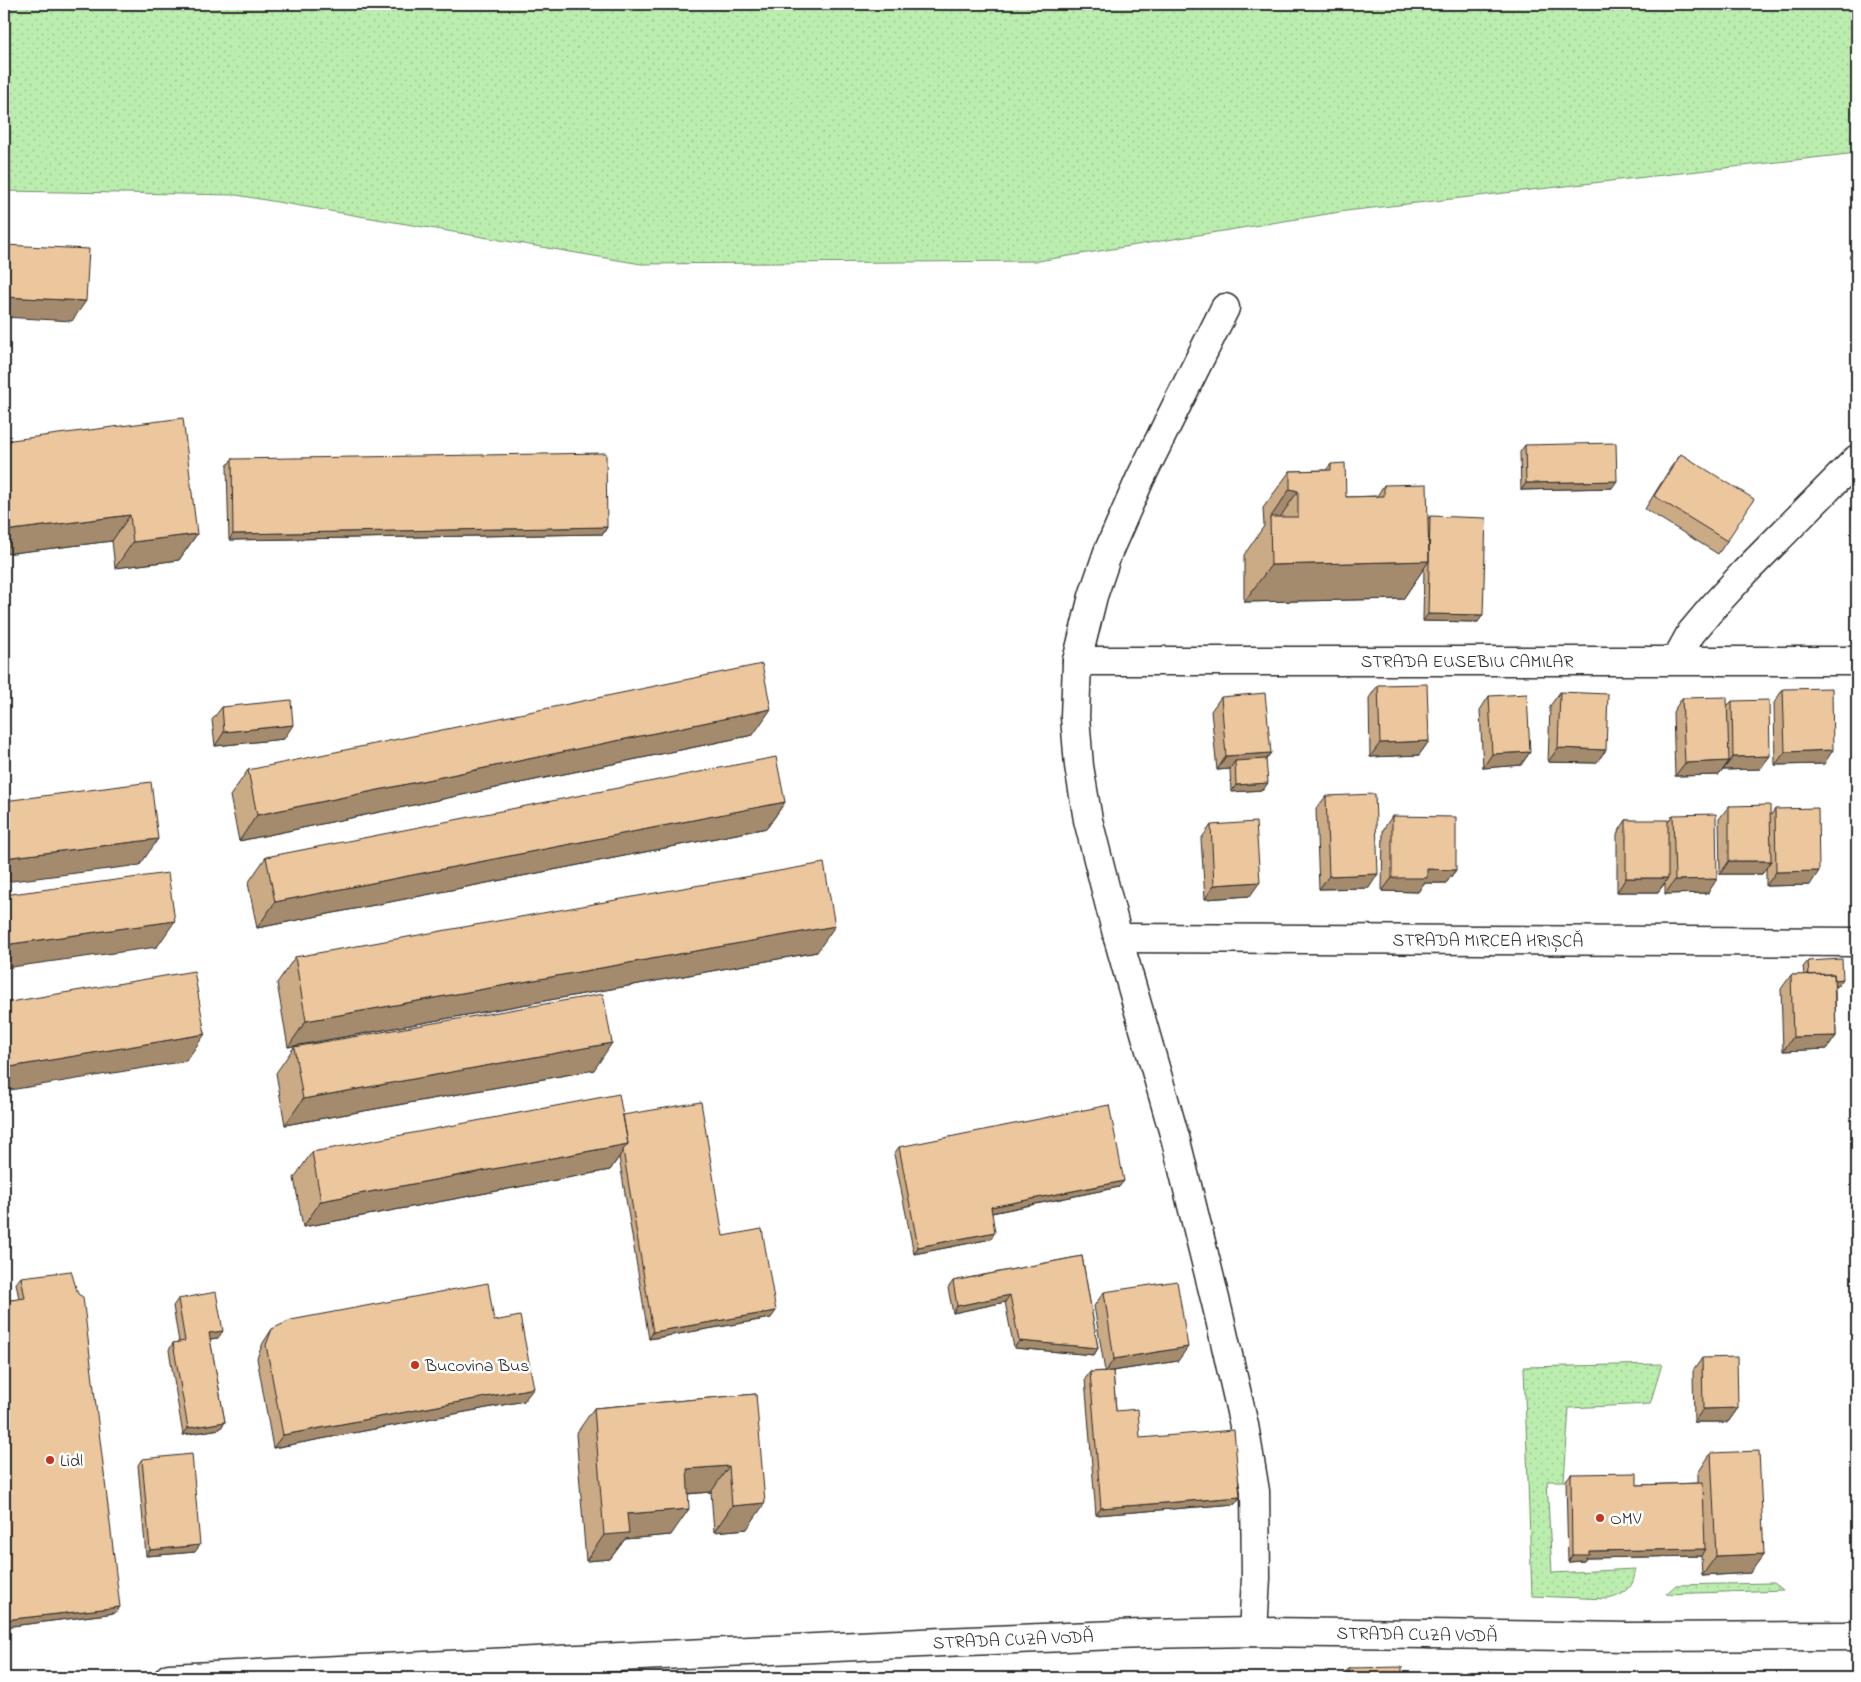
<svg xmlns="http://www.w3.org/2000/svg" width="1861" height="1682" font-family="'Indie Flower',sans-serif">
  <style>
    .grass { fill: url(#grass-dots); stroke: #738c6c }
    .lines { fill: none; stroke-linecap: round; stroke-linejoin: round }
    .minor-casing { stroke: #2b2b2b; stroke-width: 31 }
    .major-casing { stroke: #2b2b2b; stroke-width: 31 }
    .highway-casing { stroke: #2b2b2b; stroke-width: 31 }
    .minor { stroke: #fff; stroke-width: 28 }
    .major { stroke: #fff; stroke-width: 28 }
    .highway { stroke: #fff; stroke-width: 28 }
    .wall { fill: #cbaa86; stroke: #2b2b2b }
    .shaded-wall { fill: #a58b6d; stroke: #2b2b2b }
    .building { fill: #ecc69c; stroke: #2b2b2b }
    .poi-dot { fill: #c8321e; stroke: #fff; stroke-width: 2 }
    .labels { text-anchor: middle; stroke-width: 5; stroke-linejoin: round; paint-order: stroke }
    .street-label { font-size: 18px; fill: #2b2b2b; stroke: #fff }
    .poi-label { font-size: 18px; fill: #2b2b2b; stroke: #fff; text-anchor: start }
  </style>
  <defs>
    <pattern id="grass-dots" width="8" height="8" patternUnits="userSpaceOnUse" patternTransform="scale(1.25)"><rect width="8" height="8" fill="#bbeeae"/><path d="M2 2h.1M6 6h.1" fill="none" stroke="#a1cc96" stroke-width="1.8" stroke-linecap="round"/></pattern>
  </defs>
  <rect width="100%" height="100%" fill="#fff"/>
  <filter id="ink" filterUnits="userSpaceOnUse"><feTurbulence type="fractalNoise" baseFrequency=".02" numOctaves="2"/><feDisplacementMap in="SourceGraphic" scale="10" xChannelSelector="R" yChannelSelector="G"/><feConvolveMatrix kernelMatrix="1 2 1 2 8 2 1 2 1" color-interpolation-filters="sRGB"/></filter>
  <g filter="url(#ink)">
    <path class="grass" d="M 4,4 L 1857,4 L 1857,153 L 1346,211 L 1038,261 L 641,264 L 236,195 L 4,191 Z
      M 1662,1364 L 1650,1404 L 1569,1408 L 1564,1481 L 1547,1481 L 1552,1573 L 1635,1569 C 1635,1587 1625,1595 1608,1599 L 1532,1596 L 1524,1367 Z
      M 1770,1583 L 1774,1583 L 1783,1590 L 1666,1594 L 1676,1585 Z"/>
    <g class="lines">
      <defs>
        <g id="minor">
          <path d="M 1225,308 L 1140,479 L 1108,552 L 1093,596 L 1077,661 L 1075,717 L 1079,766 L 1088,820 L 1118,938 L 1176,1141 L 1218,1311 L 1244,1425 L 1255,1491 L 1256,1578 L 1253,1632"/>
          <path d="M 1676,660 L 1691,633 L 1712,608 L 1745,572 L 1857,459"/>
          <path id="s1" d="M 1077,661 L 1857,661"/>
          <path id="s2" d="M 1118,938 L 1857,942"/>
        </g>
        <g id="major">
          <path id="s3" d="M 169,1678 L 943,1642 L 1142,1634 L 1253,1632 L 1429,1634"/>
        </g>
        <path id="highway" d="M 1429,1634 L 1628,1637 L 1857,1636"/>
      </defs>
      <use href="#minor" class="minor-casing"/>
      <use href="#major" class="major-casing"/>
      <use href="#highway" class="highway-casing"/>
      <use href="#minor" class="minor"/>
      <use href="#major" class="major"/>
      <use href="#highway" class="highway"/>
    </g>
    <path class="wall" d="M 1857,245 L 1857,262 L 1849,257 Z
      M 4,441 L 197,534 L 179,560 L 115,568 L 112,541 L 4,554 Z
      M 1525,445 L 1612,488 L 1521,490 L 1520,452 Z
      M 1681,454 L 1727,541 L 1718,554 L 1645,509 L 1671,467 Z
      M 232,459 L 607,527 L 603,534 L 229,540 L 227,466 Z
      M 1331,464 L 1346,497 L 1377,496 L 1384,485 L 1428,519 L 1430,516 L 1478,622 L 1423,621 L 1424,568 L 1403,599 L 1244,602 L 1244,555 L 1264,526 L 1263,508 L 1290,471 L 1326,470 Z
      M 1378,685 L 1429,741 L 1419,755 L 1370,757 L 1369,698 Z
      M 1783,689 L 1824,764 L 1775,765 L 1774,703 Z
      M 1560,692 L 1606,750 L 1596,763 L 1548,762 L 1550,706 Z
      M 1489,696 L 1530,752 L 1521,765 L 1483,768 L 1480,710 Z
      M 1221,697 L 1266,759 L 1263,790 L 1231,792 L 1230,769 L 1217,770 L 1211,711 Z
      M 1682,698 L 1727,706 L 1732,701 L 1760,769 L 1723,770 L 1719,775 L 1675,776 L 1673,712 Z
      M 222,707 L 284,739 L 215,746 L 212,720 Z
      M 753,735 L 239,841 L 230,796 L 248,770 Z
      M 1326,796 L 1369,888 L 1319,889 L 1316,809 Z
      M 785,802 L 767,828 L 257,928 L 248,883 L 266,857 Z
      M 1729,806 L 1771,815 L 1775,809 L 1810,885 L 1766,886 L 1766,868 L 1762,874 L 1720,874 L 1719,819 Z
      M 1673,815 L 1708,893 L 1665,894 L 1665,883 L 1658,892 L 1617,892 L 1617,834 L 1626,820 L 1668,822 Z
      M 1392,816 L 1456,870 L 1446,883 L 1424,883 L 1418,892 L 1382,891 L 1383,830 Z
      M 1211,825 L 1250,896 L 1205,899 L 1201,839 Z
      M 817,952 L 288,1047 L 277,983 L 295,957 Z
      M 1808,961 L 1838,986 L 1835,986 L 1836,1036 L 1827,1049 L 1783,1051 L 1781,989 L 1791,975 L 1804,975 L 1803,967 Z
      M 294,1047 L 594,1070 L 285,1125 L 276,1073 Z
      M 623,1115 L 723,1236 L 771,1318 L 649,1339 L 619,1157 L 610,1170 L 303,1227 L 294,1178 L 312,1152 Z
      M 899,1147 L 1119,1187 L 992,1213 L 991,1239 L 914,1254 L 894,1154 Z
      M 1082,1256 L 1098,1348 L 1094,1355 L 1014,1348 L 1005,1302 L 953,1313 L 948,1288 L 953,1281 Z
      M 21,1277 L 115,1613 L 4,1627 L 4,1301 L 19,1299 L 16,1283 Z
      M 1104,1292 L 1178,1361 L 1113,1371 L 1116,1411 L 1140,1438 L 1240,1497 L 1235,1504 L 1096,1515 L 1085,1379 L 1090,1372 L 1105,1371 L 1094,1306 Z
      M 178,1299 L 218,1338 L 210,1339 L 225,1422 L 220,1429 L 183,1435 L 169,1350 L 173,1343 L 179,1342 L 173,1306 Z
      M 494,1321 L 524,1401 L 273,1448 L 257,1358 L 263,1343 L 272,1329 Z
      M 1702,1358 L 1738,1408 L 1728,1422 L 1694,1422 L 1693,1371 Z
      M 756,1394 L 747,1529 L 714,1532 L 711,1492 L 688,1494 L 671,1535 L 625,1539 L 610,1559 L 586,1561 L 576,1434 L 594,1408 Z
      M 1711,1453 L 1750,1573 L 1702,1576 L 1701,1556 L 1586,1558 L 1584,1561 L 1568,1562 L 1566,1480 L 1571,1474 L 1637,1485 L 1698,1483 L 1698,1473 Z
      M 142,1459 L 195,1552 L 146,1556 L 138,1465 Z
      M 1349,1668 L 1402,1678 L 1341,1678 Z"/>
    <path class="shaded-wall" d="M 4,297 L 86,301 L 72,321 L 4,317 Z
      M 1617,481 L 1612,488 L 1521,490 L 1526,483 Z
      M 1290,489 L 1298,491 L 1272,529 L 1270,518 Z
      M 130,515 L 112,541 L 4,554 L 4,531 Z
      M 607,527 L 603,534 L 229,540 L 233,534 Z
      M 197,534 L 179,560 L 115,568 L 133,542 Z
      M 1429,561 L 1403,599 L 1244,602 L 1271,565 Z
      M 1428,614 L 1483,615 L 1478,622 L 1423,621 Z
      M 771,709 L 753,735 L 239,841 L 257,815 Z
      M 293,725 L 284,739 L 215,746 L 224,732 Z
      M 1429,741 L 1419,755 L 1370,757 L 1380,743 Z
      M 1558,748 L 1606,750 L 1596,763 L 1548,762 Z
      M 1833,750 L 1824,764 L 1775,765 L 1785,752 Z
      M 1530,752 L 1521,765 L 1483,768 L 1492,754 Z
      M 1271,753 L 1261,766 L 1235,761 L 1230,769 L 1217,770 L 1226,756 Z
      M 1770,756 L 1760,769 L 1723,770 L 1733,757 Z
      M 1729,761 L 1719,775 L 1675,776 L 1685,763 Z
      M 1268,783 L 1263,790 L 1231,792 L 1236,785 Z
      M 785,802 L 767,828 L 257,928 L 275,902 Z
      M 158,839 L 140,865 L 4,882 L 4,858 Z
      M 1729,861 L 1771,861 L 1762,874 L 1720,874 Z
      M 1427,869 L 1456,870 L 1446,883 L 1424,883 L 1418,892 L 1382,891 L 1392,878 Z
      M 1819,871 L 1810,885 L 1766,886 L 1776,872 Z
      M 1378,874 L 1369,888 L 1319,889 L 1329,876 Z
      M 1626,878 L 1668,878 L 1658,892 L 1617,892 Z
      M 1717,879 L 1708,893 L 1665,894 L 1675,880 Z
      M 1260,882 L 1250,896 L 1205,899 L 1214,885 Z
      M 175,921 L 157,947 L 4,968 L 4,945 Z
      M 835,926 L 817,952 L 288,1047 L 306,1021 Z
      M 1843,979 L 1838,986 L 1804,987 L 1809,981 Z
      M 205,1034 L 186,1061 L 4,1091 L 4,1068 Z
      M 1836,1036 L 1827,1049 L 1783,1051 L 1793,1037 Z
      M 612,1043 L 594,1070 L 285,1125 L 303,1099 Z
      M 628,1144 L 610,1170 L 303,1227 L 321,1201 Z
      M 1124,1181 L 1119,1187 L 986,1214 L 991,1207 Z
      M 995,1232 L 991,1239 L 914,1254 L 918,1247 Z
      M 1010,1295 L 1005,1302 L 953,1313 L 957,1306 Z
      M 776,1311 L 771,1318 L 649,1339 L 653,1332 Z
      M 223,1331 L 218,1338 L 204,1340 L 209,1333 Z
      M 1019,1341 L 1098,1348 L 1094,1355 L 1014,1348 Z
      M 1188,1347 L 1178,1361 L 1105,1372 L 1114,1359 Z
      M 534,1388 L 524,1401 L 273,1448 L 283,1435 Z
      M 1738,1408 L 1728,1422 L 1694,1422 L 1703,1409 Z
      M 225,1422 L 220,1429 L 183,1435 L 188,1428 Z
      M 729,1466 L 711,1492 L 668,1495 L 687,1469 Z
      M 1240,1497 L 1235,1504 L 1096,1515 L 1101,1508 Z
      M 765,1503 L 747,1529 L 714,1532 L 732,1506 Z
      M 689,1509 L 671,1535 L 625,1539 L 610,1559 L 586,1561 L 604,1535 L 627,1514 Z
      M 200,1545 L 195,1552 L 146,1556 L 150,1550 Z
      M 1705,1549 L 1701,1556 L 1586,1558 L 1584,1561 L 1568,1562 L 1572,1555 L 1589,1551 Z
      M 1764,1554 L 1750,1573 L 1702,1576 L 1716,1556 Z
      M 120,1607 L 115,1613 L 4,1627 L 4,1620 Z"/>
    <path class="building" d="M 4,245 L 89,249 L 86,301 L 4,297 Z
      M 1857,245 L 1857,252 L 1854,250 Z
      M 183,418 L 197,534 L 133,542 L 130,515 L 4,531 L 4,441 Z
      M 1616,443 L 1617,481 L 1526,483 L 1525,445 Z
      M 606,453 L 607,527 L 233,534 L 232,459 Z
      M 1681,454 L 1754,499 L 1727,541 L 1654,496 Z
      M 1345,463 L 1346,497 L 1384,496 L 1384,485 L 1427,484 L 1429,561 L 1271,565 L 1270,517 L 1298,517 L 1298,491 L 1290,489 L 1290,471 L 1331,470 L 1331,464 Z
      M 1430,516 L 1486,518 L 1483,615 L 1428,614 Z
      M 762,664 L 771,709 L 257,815 L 248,770 Z
      M 1427,684 L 1429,741 L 1380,743 L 1378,685 Z
      M 1832,688 L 1833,750 L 1785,752 L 1783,689 Z
      M 1560,692 L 1608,694 L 1606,750 L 1558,748 Z
      M 1265,693 L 1271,753 L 1226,756 L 1221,697 Z
      M 1527,694 L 1530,752 L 1492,754 L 1489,696 Z
      M 1727,697 L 1729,761 L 1685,763 L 1682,698 Z
      M 291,700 L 293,725 L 224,732 L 222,707 Z
      M 1769,700 L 1770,756 L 1733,757 L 1732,701 Z
      M 776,757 L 785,802 L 275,902 L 266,857 Z
      M 1266,759 L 1268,783 L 1236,785 L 1235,761 Z
      M 151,782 L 158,839 L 4,858 L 4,801 Z
      M 1375,794 L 1378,874 L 1329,876 L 1326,796 Z
      M 1770,805 L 1771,861 L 1729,861 L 1729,806 Z
      M 1818,808 L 1819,871 L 1776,872 L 1775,809 Z
      M 1716,814 L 1717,879 L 1675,880 L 1673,815 Z
      M 1392,816 L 1456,817 L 1456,870 L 1427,869 L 1427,878 L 1392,878 Z
      M 1626,820 L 1668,820 L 1668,878 L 1626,878 Z
      M 1256,822 L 1260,882 L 1214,885 L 1211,825 Z
      M 824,863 L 835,926 L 306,1021 L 295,957 Z
      M 168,873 L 175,921 L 4,945 L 4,895 Z
      M 1842,959 L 1843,979 L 1835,980 L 1834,974 L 1809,975 L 1808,961 Z
      M 194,971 L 205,1034 L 4,1068 L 4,1003 Z
      M 1834,974 L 1836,1036 L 1793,1037 L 1791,975 Z
      M 603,994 L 612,1043 L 303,1099 L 294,1047 Z
      M 619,1094 L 628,1144 L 321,1201 L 312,1152 Z
      M 701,1102 L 723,1236 L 762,1229 L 776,1311 L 653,1332 L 623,1150 L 628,1144 L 623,1115 Z
      M 1109,1105 L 1124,1181 L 991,1207 L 995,1232 L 918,1247 L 899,1147 Z
      M 1082,1256 L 1098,1348 L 1019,1341 L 1010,1295 L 957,1306 L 953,1281 Z
      M 71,1271 L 78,1294 L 83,1297 L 120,1607 L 4,1620 L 4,1301 L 25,1298 L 21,1277 Z
      M 1177,1281 L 1188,1347 L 1114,1359 L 1104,1292 Z
      M 488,1283 L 494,1321 L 520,1316 L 534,1388 L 283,1435 L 266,1345 L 272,1329 L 291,1320 Z
      M 216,1292 L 223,1331 L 209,1333 L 225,1422 L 188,1428 L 173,1343 L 185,1341 L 178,1299 Z
      M 1737,1357 L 1738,1408 L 1703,1409 L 1702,1358 Z
      M 1113,1371 L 1116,1411 L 1138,1409 L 1140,1438 L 1234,1430 L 1240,1497 L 1101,1508 L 1090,1372 Z
      M 756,1394 L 765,1503 L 732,1506 L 729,1466 L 687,1469 L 689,1509 L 627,1514 L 629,1533 L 604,1535 L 594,1408 Z
      M 1759,1451 L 1764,1554 L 1716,1556 L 1711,1453 Z
      M 192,1454 L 200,1545 L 150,1550 L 142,1459 Z
      M 1637,1473 L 1637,1485 L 1703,1483 L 1705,1549 L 1589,1551 L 1589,1555 L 1572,1555 L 1571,1474 Z
      M 1402,1667 L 1402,1678 L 1349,1678 L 1349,1668 Z"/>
  </g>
  <g class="poi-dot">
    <circle cx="415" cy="1365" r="5"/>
    <circle cx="50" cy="1460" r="5"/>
    <circle cx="1600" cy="1518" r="5"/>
  </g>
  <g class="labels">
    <g class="street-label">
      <text dy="6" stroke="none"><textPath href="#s1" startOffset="390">STRADA EUSEBIU CAMILAR</textPath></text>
      <text dy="6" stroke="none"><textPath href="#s2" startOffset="370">STRADA MIRCEA HRIȘCĂ</textPath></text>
      <text transform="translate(1417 1634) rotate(1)" y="6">STRADA CUZA VODĂ</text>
      <text dy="6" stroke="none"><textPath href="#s3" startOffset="845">STRADA CUZA VODĂ</textPath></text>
    </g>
    <g class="poi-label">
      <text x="425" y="1371">Bucovina Bus</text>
      <text x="60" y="1466">Lidl</text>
      <text x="1610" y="1524">OMV</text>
    </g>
  </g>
  <rect width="1861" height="1682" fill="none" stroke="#fff" stroke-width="20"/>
  <rect x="10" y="10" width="1841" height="1662" fill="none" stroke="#2b2b2b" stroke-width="2" filter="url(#ink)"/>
</svg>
